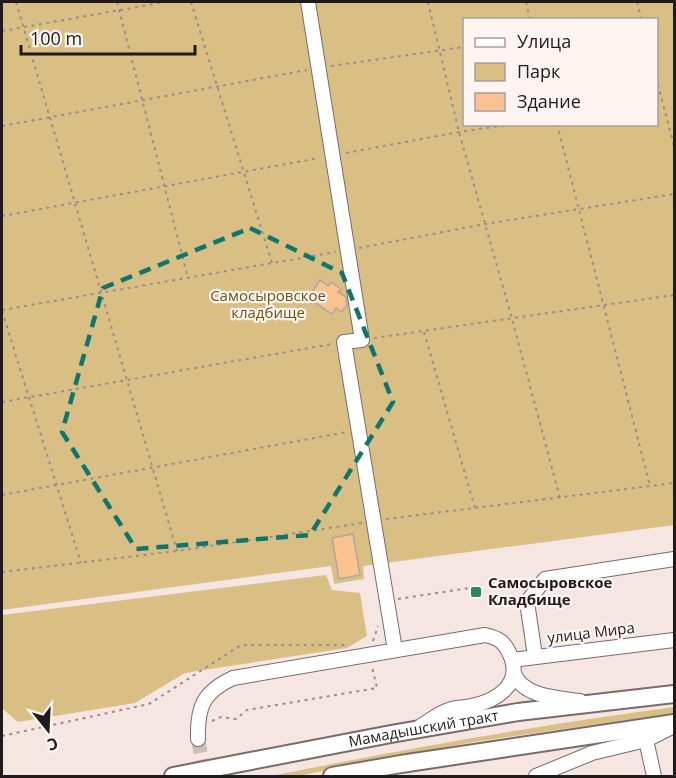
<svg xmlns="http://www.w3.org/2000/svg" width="676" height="778" font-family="'Open Sans',sans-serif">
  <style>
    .green { fill: #dabf85; fill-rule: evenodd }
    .building { fill: #fac191; stroke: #b1a69d; stroke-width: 1.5 }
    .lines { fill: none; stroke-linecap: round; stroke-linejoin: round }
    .minor-tunnel { stroke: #cabdba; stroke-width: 14; stroke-dasharray: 14 7; stroke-linecap: butt }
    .minor-casing { stroke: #796c68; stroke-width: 16 }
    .major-casing { stroke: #796c68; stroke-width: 20 }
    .path { stroke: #988d8b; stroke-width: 2; stroke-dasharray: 3 4.5; stroke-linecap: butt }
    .minor { stroke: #fff; stroke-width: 14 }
    .major { stroke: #fff; stroke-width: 16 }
    .marked { fill: none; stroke: #0f766e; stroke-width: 4.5; stroke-dasharray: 12 8; stroke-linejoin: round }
    .poi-dot { fill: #2e885e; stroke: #fef5f2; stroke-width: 2 }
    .labels { text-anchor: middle; stroke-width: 4.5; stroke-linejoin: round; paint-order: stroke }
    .park-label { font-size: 15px; fill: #6c5311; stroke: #fef5f2 }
    .poi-label { font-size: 15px; font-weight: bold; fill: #201b1a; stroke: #fef5f2; text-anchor: start }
    .street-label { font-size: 15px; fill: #201b1a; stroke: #fef5f2 }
  </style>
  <rect width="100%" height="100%" fill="#f5e6e2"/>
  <path class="green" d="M 2,2 L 674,2 L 674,525 L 363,566 L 364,579 L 334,584 L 331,566 L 2,610 ZM 464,20 L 656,20 L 656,124 L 464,124 Z
    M 326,575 L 332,590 L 360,593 L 367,636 L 347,648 L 185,673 L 135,703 L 18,722 L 2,708 L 2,615 Z
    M 674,707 L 674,713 L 473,742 L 298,776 L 271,776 C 405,749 539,725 674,707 Z"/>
  <path class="building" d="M 320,280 L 328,286 L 331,282 L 341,289 L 338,292 L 346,297 L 347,305 L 342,312 L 336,308 L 332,314 L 308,298 Z
    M 353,534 L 360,575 L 339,579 L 332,538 Z"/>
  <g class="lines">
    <path class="minor-tunnel" d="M 198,739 L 205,776"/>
    <defs>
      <path id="minor" d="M 308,2 L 362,340 L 344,342 L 395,650
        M 535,656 L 527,602 L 545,579 L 674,559
        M 512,660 L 674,640
        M 514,673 C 522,697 559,698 580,701
        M 198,739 C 197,707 203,692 233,678 L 485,635 C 499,638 505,642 511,657 C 522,685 496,701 471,706 C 464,708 456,707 449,710 C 439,713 429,721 421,726
        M 646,740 L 654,776
        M 536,776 L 592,753 L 646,740 L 674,726"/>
      <g id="major">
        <path id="s1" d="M 173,776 L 391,734 L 518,712 L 674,694"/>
        <path d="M 332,776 L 401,764 L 674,723"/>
      </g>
    </defs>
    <use href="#minor" class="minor-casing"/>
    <use href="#major" class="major-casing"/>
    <path class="path" d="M 16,2 L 177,551
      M 117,2 L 188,278
      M 191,2 L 272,263
      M 428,2 L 459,132 L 512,319 L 560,498
      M 526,2 L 530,20
      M 637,2 L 642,20
      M 2,31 L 165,2
      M 331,66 L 464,47
      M 656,77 L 674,146
      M 656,100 L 662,99
      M 557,124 L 650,486
      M 2,126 L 307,70
      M 346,153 L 459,132 L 514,124
      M 2,216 L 319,158
      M 359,248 L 485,224 L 674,194
      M 2,310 L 336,252
      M 2,311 L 81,563
      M 424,332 L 475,508
      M 374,338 L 674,295
      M 2,402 L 332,344
      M 2,495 L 347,432
      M 386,519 L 674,483
      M 2,572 L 177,551 L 362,523
      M 398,599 L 482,586
      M 373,641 L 378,626
      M 212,721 L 221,717 L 236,719 L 247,710 L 377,688 L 372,667
      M 2,736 L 149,704 L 241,645 L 347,645"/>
    <use href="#minor" class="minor"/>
    <use href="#major" class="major"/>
  </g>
  <path class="marked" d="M 250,228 L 342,273 L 393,402 L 310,535 L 136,549 L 62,432 L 103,288 Z"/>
  <rect class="poi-dot" x="470" y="586" width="12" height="12" rx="3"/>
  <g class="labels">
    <g class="park-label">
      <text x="268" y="301">Самосыровское<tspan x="268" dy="17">кладбище</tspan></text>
    </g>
    <g class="poi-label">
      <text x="488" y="588">Самосыровское<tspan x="488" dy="17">Кладбище</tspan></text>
    </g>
    <g class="street-label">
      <text transform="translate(591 633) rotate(-7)" y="5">улица Мира</text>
      <text dy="5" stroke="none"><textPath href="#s1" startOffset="255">Мамадышский тракт</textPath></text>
    </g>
  </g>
  <rect width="676" height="778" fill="none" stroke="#201b1a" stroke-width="6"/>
  <rect x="463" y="18" width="195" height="108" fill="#fef5f2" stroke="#a59e9c" stroke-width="1.5"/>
  <rect x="475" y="38" width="30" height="9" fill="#ffffff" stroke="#a59e9c" stroke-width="1.5"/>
  <text x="517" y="48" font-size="18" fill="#201b1a">Улица</text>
  <rect x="475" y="63" width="30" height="18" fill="#dabf85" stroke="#a59e9c" stroke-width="1.5"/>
  <text x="517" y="78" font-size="18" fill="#201b1a">Парк</text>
  <rect x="475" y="93" width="30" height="18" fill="#fac191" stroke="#a59e9c" stroke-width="1.5"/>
  <text x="517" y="108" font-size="18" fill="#201b1a">Здание</text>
  <g transform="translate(48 730) rotate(162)" stroke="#fef5f2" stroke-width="4.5" paint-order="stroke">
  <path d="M0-4.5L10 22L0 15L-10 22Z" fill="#201b1a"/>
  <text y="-9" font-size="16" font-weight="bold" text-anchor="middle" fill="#201b1a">С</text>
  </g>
  <path d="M21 45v9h174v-9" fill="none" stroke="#201b1a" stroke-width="3"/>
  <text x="30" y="45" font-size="18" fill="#201b1a" stroke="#fef5f2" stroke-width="4.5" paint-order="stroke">100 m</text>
</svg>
